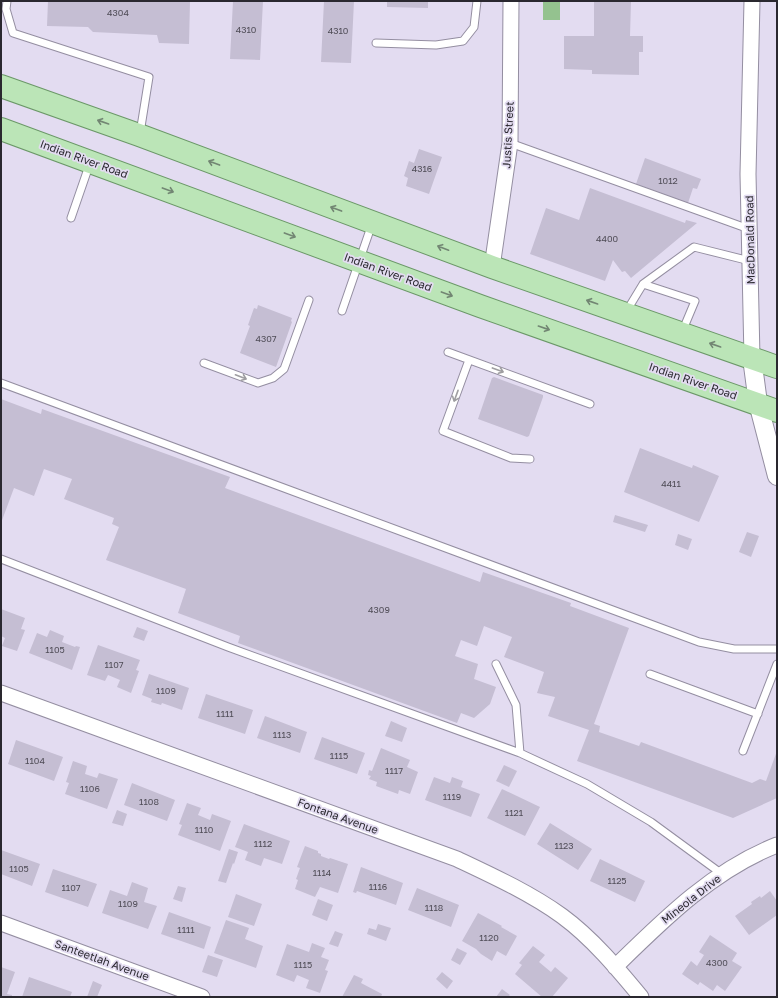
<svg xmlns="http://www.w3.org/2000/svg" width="778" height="998" font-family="'Golos Text',sans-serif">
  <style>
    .green { fill: #94c28f }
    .building { fill: #c5bed3 }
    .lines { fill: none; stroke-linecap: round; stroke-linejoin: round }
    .service-casing { stroke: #948ea1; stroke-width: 9 }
    .minor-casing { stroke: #948ea1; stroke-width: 17 }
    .tertiary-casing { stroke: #948ea1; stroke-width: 20 }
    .primary-casing { stroke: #6b9868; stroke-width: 24 }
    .service { stroke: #fff; stroke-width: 7 }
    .minor { stroke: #fff; stroke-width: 15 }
    .tertiary { stroke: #fff; stroke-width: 18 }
    .primary { stroke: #bbe5b7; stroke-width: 22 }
    .oneway { stroke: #728673 }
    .oneway2 { stroke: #9f9ea1 }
    .labels { text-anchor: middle; stroke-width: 3.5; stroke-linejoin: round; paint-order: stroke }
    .number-label { font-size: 9px; fill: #514e58 }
    .street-label { font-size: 11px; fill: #2a282f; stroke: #e3dcf1 }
  </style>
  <rect width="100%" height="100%" fill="#e3dcf1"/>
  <path class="green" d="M 543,1 L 560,1 L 560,20 L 543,20 Z"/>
  <path class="building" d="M 48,1 L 190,1 L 189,44 L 159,43 L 157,35 L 93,32 L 88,27 L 47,26 Z
    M 233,1 L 263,1 L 260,60 L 230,59 Z
    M 324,1 L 354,1 L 351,63 L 321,62 Z
    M 387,1 L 428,1 L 428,8 L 387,7 Z
    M 594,1 L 631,1 L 630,36 L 643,36 L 643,52 L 639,52 L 639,75 L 592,74 L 592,70 L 564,69 L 564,36 L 594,36 Z
    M 419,149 L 442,157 L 429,194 L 406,186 L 408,178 L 404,176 L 409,161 L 414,163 Z
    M 645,158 L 701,179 L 697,189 L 693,188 L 688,203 L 636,184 Z
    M 590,188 L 685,223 L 686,220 L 697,223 L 631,278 L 625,271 L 622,272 L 613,260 L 605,281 L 530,254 L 546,208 L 579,220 Z
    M 258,305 L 292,318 L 291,321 L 292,322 L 276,367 L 240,353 L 250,326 L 248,325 L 254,308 L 257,309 Z
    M 494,377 L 543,395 L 543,397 L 529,436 L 527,437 L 478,419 L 492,378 Z
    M 1,399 L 41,414 L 42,409 L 230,477 L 225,488 L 480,582 L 483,572 L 571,603 L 570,606 L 629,628 L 594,724 L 600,726 L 599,732 L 639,746 L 641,742 L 752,783 L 760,779 L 766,781 L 777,751 L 777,798 L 733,818 L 577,761 L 589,730 L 548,716 L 555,697 L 537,693 L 544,672 L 504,657 L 512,637 L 484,626 L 477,646 L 461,640 L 455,656 L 478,664 L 474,679 L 496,687 L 490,704 L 474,718 L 461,713 L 457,723 L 238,643 L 240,636 L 178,613 L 186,589 L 106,560 L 119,527 L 112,524 L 114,518 L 64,499 L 72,479 L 44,469 L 34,496 L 14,488 L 1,523 Z
    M 640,448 L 692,468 L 693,465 L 719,476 L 699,522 L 624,492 Z
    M 615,515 L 648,525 L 645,532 L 613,522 Z
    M 747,532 L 759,536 L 751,557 L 739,552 Z
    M 678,534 L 692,539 L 688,550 L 675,545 Z
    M 1,609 L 25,618 L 21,629 L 25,630 L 17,651 L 2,646 L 5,638 L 1,636 Z
    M 137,627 L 148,631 L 144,641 L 133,637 Z
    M 50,630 L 64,636 L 62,642 L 75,647 L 76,646 L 80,647 L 72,670 L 29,653 L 37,633 L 47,637 Z
    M 98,645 L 140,660 L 136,670 L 139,671 L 131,693 L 117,687 L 120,680 L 108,675 L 105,681 L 87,675 Z
    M 149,674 L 189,688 L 182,710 L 162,703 L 161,705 L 151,702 L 152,699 L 142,695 Z
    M 206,694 L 253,710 L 245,734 L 198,718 Z
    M 265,716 L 307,732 L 300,753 L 257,738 Z
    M 391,721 L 407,728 L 402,742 L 385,736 Z
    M 322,737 L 365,753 L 357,774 L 314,759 Z
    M 16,740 L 63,757 L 54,781 L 8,764 Z
    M 381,748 L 410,760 L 407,767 L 418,772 L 410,794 L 399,790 L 398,794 L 376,786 L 377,782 L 369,779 L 371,776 L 368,775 L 369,770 L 372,771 Z
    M 73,761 L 87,766 L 85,774 L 97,778 L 99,773 L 118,779 L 107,809 L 65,794 L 69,783 L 66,782 Z
    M 504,765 L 517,771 L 509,787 L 496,781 Z
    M 434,777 L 450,783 L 452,777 L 463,781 L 461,787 L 480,794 L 471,817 L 425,800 Z
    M 132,783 L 175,800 L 167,821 L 124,805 Z
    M 502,789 L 540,807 L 525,836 L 487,818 Z
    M 187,803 L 201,808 L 198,815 L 210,820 L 212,814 L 231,821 L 220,851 L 178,835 L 182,825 L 179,824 Z
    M 117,810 L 127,814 L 123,826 L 112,823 Z
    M 550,823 L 592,849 L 578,870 L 537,844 Z
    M 244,824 L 290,841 L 282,864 L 264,858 L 261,866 L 245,860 L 248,852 L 235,847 Z
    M 305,846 L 318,851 L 318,853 L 321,854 L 321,856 L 329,859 L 330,858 L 348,864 L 338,893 L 320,887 L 315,897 L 295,889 L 298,880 L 296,879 L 300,868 L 297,867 Z
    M 229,849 L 238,852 L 234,864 L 233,863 L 226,883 L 218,881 Z
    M 1,850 L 40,864 L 32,886 L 1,874 Z
    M 600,859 L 645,881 L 635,902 L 590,881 Z
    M 361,867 L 403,883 L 396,905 L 357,891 L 356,893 L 353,892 Z
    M 53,869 L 97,884 L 88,907 L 45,892 Z
    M 132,882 L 148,888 L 144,902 L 157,906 L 148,929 L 102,913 L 110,890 L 127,896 Z
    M 178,886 L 186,888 L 182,902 L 173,899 Z
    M 417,888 L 459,905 L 451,927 L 408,910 Z
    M 770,891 L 777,901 L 777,915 L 749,935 L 735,916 L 752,904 L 751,902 L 760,896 L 761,898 Z
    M 236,894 L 262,904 L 254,926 L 228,917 Z
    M 318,899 L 333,905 L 327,921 L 312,915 Z
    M 169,912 L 211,927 L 204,949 L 161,934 Z
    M 478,913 L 502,926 L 501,927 L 517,936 L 506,956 L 497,951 L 492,961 L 481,954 L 476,949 L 462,941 Z
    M 226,920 L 249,928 L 245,939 L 263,946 L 256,968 L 214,953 Z
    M 378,924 L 391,928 L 386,941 L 367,934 L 369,928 L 376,930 Z
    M 335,931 L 343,934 L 338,947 L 329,944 Z
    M 710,935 L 737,953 L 732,961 L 742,967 L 725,991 L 717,985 L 713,991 L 700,982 L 698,985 L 682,974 L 691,961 L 697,966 L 704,955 L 699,952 Z
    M 312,943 L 325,948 L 321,957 L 329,960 L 325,970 L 328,971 L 320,993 L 306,988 L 309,980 L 297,975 L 294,982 L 276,975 L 287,944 L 309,952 Z
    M 533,946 L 545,955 L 539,962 L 551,972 L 555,967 L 568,978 L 552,997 L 542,997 L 515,974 L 522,965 L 519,963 Z
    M 457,948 L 467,953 L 460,965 L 451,960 Z
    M 208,955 L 223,960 L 217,977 L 202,972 Z
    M 1,967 L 15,972 L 7,994 L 12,995 L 12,997 L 1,997 Z
    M 442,972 L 453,981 L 447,989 L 436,979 Z
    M 354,975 L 363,979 L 361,983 L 382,994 L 381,997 L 342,997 Z
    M 29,977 L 72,992 L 70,997 L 22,997 Z
    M 93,981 L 102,985 L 97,997 L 87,997 Z
    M 502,989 L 510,995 L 508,997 L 496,997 Z"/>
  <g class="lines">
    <defs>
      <path id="service" d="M 7,1 L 6,9 L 13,33 L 149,77 L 140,133
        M 376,43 L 436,45 L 463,41 L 474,27 L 477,1
        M 510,143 L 749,229
        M 71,218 L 90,163
        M 643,284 L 695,301 L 682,332
        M 342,311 L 372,224
        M 626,312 L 643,284 L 694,247 L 750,261
        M 448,352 L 590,404
        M 469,360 L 443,431 L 511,458 L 530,459
        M 204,363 L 258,383 L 273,378 L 284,369 L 309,300
        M 1,383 L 699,642 L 734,649 L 777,649
        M 1,559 L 228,647 L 520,753 L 587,784 L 651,822 L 722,874
        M 496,664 L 516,705 L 520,753
        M 650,674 L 758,714
        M 743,751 L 777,664"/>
      <path id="minor" d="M 492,267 L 510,143 L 511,1
        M 752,358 L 748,174 L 752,1
        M 1,693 L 457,859 C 493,876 530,893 562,916 C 592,938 617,968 641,997
        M 1,923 L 202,997
        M 615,967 C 664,919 713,870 777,845"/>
      <path id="tertiary" d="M 752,358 L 758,403 L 777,476"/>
      <path id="primary" d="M 1,86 L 139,135 L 492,267 L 777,367
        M 1,129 L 480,306 L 777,411"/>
    </defs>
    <use href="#service" class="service-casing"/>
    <use href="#minor" class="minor-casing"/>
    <use href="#tertiary" class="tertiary-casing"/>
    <use href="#primary" class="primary-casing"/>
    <use href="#service" class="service"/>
    <use href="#minor" class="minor"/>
    <use href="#tertiary" class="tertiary"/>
    <use href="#primary" class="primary"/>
  </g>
  <defs><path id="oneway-shaft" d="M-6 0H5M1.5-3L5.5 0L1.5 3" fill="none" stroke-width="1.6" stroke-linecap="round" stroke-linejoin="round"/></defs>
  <g class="oneway">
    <use href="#oneway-shaft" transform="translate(103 122) rotate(-161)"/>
    <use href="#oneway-shaft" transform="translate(214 163) rotate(-160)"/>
    <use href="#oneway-shaft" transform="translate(168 190) rotate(20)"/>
    <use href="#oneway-shaft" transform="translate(336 209) rotate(-160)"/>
    <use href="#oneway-shaft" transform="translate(290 235) rotate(20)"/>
    <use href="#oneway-shaft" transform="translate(443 248) rotate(-159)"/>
    <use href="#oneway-shaft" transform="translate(447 294) rotate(20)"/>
    <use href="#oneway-shaft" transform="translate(592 302) rotate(-161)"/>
    <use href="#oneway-shaft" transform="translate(544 328) rotate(19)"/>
    <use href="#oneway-shaft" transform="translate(715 345) rotate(-161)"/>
  </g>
  <g class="oneway2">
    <use href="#oneway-shaft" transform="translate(498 370) rotate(20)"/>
    <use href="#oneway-shaft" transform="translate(241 377) rotate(21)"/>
    <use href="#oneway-shaft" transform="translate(456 396) rotate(110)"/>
  </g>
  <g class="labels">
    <g class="number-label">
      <text x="118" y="16">4304</text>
      <text x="246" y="33">4310</text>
      <text x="338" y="34">4310</text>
      <text x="422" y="172">4316</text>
      <text x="668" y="184">1012</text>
      <text x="607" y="242">4400</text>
      <text x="266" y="342">4307</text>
      <text x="671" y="487">4411</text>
      <text x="379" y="613">4309</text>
      <text x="55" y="653">1105</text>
      <text x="114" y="668">1107</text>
      <text x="166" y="694">1109</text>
      <text x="225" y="717">1111</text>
      <text x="282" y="738">1113</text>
      <text x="339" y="759">1115</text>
      <text x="35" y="764">1104</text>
      <text x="394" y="774">1117</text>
      <text x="90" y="792">1106</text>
      <text x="452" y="800">1119</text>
      <text x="149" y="805">1108</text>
      <text x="514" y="816">1121</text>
      <text x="204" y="833">1110</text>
      <text x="263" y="847">1112</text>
      <text x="564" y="849">1123</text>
      <text x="19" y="872">1105</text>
      <text x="322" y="876">1114</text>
      <text x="617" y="884">1125</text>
      <text x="378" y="890">1116</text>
      <text x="71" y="891">1107</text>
      <text x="128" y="907">1109</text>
      <text x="434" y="911">1118</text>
      <text x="186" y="933">1111</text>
      <text x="489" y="941">1120</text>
      <text x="717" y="966">4300</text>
      <text x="303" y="968">1115</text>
    </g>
    <g class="street-label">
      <text transform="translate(508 135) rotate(-87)" y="4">Justis Street</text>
      <text transform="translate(84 159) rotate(20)" y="4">Indian River Road</text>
      <text transform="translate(750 240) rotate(-91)" y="4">MacDonald Road</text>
      <text transform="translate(388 272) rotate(20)" y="4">Indian River Road</text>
      <text transform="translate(693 381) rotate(19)" y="4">Indian River Road</text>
      <text transform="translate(338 816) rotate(20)" y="4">Fontana Avenue</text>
      <text transform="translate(691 899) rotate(-38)" y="4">Mineola Drive</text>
      <text transform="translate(102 960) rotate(20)" y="4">Santeetlah Avenue</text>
    </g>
  </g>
  <rect width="778" height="998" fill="none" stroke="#2a282f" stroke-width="4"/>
</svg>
